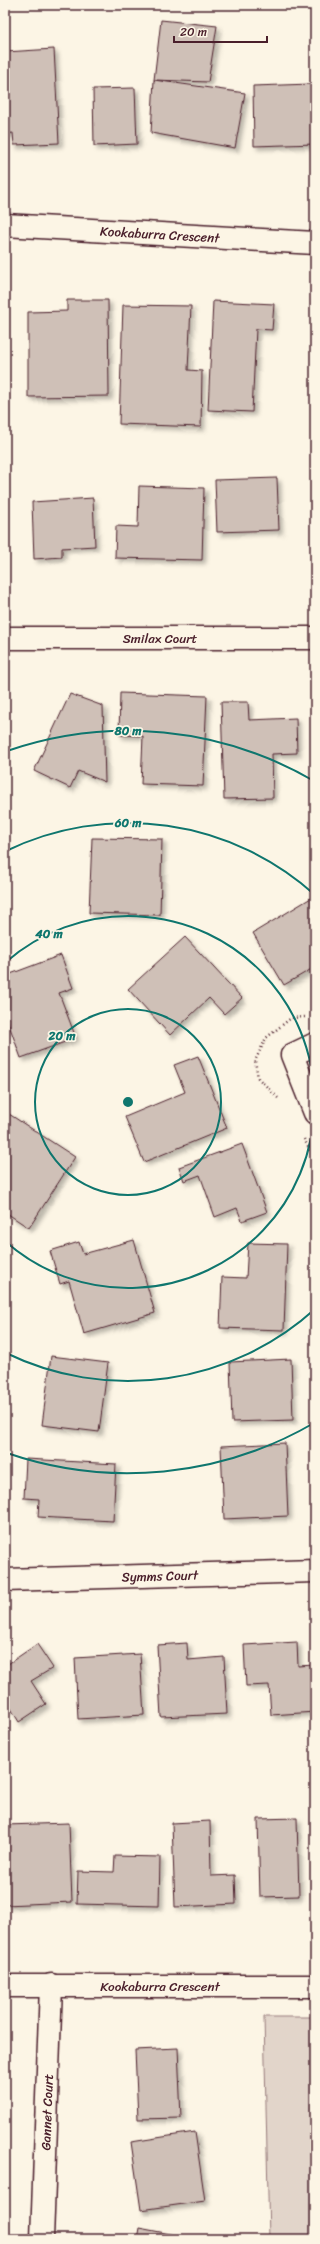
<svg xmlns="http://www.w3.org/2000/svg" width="320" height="2244" font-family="Sriracha,sans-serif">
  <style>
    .green { fill: #e2d5ca; stroke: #967a7a }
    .building { fill: #cfc0b7; stroke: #4a1f2b; filter: url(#shadow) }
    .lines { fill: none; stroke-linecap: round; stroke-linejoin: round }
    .minor-casing { stroke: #4a1f2b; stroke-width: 25 }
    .path { stroke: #4a1f2b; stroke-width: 2.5; stroke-dasharray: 1 3; stroke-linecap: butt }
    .minor { stroke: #fcf5e5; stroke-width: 22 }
    .ring { fill: none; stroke: #0f766e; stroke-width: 2 }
    .labels { text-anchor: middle; stroke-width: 3.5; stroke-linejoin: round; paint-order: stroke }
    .street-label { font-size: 13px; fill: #4a1f2b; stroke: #fcf5e5 }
    .centre { fill: #0f766e; stroke: #fcf5e5; stroke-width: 2 }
    .ring-label { font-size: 12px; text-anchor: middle; font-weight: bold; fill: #0f766e; stroke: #fcf5e5; stroke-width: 3.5; stroke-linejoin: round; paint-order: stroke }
  </style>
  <defs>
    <filter id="shadow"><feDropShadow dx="3.5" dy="3.5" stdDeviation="2" flood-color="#0004"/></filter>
  </defs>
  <rect width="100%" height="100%" fill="#fcf5e5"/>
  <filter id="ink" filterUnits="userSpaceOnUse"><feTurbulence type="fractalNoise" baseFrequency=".025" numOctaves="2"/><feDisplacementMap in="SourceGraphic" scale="8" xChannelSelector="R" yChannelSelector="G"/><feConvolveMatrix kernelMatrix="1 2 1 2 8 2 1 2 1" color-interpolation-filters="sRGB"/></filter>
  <g filter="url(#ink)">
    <path class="green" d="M 264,2017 L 315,2017 L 315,2239 L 269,2239 Z"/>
    <path class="building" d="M 161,20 L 217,26 L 208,82 L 154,80 Z
      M 54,49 L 59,143 L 14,145 L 13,133 L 5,134 L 5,52 Z
      M 154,80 L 245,93 L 235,148 L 151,133 Z
      M 311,84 L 311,113 L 315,113 L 315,144 L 254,146 L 253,86 Z
      M 135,88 L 137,144 L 94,146 L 93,89 Z
      M 67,300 L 108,300 L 109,396 L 28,397 L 28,312 L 67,311 Z
      M 213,301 L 274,304 L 272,330 L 256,329 L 252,412 L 208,410 Z
      M 123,305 L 191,306 L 188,370 L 202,371 L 201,427 L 119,424 Z
      M 315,313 L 315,331 L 311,330 Z
      M 277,478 L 279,530 L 217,532 L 215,480 Z
      M 139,486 L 204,488 L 202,560 L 115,558 L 116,526 L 138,527 Z
      M 93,498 L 95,546 L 62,548 L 62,557 L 34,559 L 32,502 Z
      M 120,693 L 207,696 L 203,786 L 141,784 L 143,736 L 119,735 Z
      M 70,694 L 103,706 L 105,782 L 78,771 L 70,788 L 34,771 Z
      M 221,702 L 248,702 L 249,720 L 296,718 L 297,753 L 272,754 L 273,798 L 224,799 Z
      M 92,838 L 162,839 L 160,915 L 89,913 Z
      M 311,898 L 315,904 L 315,967 L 284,985 L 253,933 Z
      M 185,937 L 242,998 L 224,1014 L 209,998 L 170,1035 L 128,989 Z
      M 61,955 L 73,988 L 59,993 L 76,1038 L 21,1058 L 5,1014 L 5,976 Z
      M 198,1056 L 227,1128 L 144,1162 L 125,1117 L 185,1092 L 174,1065 Z
      M 9,1114 L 75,1157 L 29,1228 L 5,1212 L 5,1119 Z
      M 242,1144 L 267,1212 L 242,1221 L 237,1208 L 215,1217 L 200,1175 L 184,1181 L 179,1167 Z
      M 134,1240 L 155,1313 L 84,1334 L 69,1281 L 60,1284 L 50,1251 L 79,1242 L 83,1254 Z
      M 248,1243 L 287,1244 L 284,1330 L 220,1328 L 222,1277 L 246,1278 Z
      M 51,1356 L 108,1363 L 99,1432 L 42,1425 Z
      M 291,1359 L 293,1420 L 232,1422 L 230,1362 Z
      M 285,1443 L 288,1516 L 224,1519 L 221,1446 Z
      M 26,1459 L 116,1464 L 113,1521 L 38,1517 L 39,1499 L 24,1498 Z
      M 297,1642 L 298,1666 L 315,1665 L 315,1712 L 271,1715 L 269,1685 L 246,1686 L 244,1645 Z
      M 187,1643 L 188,1660 L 224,1657 L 227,1714 L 161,1717 L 157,1645 Z
      M 37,1644 L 53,1668 L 31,1681 L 46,1704 L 19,1722 L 10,1707 L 5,1711 L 5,1666 Z
      M 140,1654 L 144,1715 L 78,1719 L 75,1658 Z
      M 297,1818 L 299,1896 L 260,1897 L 258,1819 Z
      M 210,1821 L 211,1876 L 235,1875 L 236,1904 L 175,1907 L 172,1823 Z
      M 69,1823 L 72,1902 L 5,1905 L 5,1825 Z
      M 115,1856 L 160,1857 L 159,1906 L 77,1904 L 78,1871 L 114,1872 Z
      M 178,2048 L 181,2118 L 138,2119 L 135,2050 Z
      M 195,2132 L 205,2201 L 141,2210 L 131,2142 Z
      M 139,2228 L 197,2239 L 137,2239 Z"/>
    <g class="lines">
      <defs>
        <g id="minor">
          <path id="s1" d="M 5,225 L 315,243"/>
          <path id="s2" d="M 5,638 L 315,638"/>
          <path d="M 315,1044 L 292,1055 L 315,1113"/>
          <path id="s3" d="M 5,1580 L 315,1571"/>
          <path id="s4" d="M 5,1986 L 315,1986"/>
          <path id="s5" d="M 42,2239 L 51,1985"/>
        </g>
      </defs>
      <use href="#minor" class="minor-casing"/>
      <path class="path" d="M 278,1098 L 258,1078 L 255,1061 L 266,1038 L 291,1018 L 305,1017
        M 304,1139 L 315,1160"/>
      <use href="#minor" class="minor"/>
    </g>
  </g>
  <g class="ring">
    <circle cx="128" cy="1102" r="93"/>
    <path d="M6 962A186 186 0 1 1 6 1242"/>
    <path d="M315 1309A279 279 0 0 1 6 1353M6 851A279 279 0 0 1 315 895"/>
    <path d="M314 1423A371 371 0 0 1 7 1453M7 751A371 371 0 0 1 314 781"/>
  </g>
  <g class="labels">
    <g class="street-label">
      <text dy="5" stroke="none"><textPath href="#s1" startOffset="155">Kookaburra Crescent</textPath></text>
      <text dy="5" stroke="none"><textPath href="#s2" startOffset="155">Smilax Court</textPath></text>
      <text dy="5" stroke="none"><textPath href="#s3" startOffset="155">Symms Court</textPath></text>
      <text dy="5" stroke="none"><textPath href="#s4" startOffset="155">Kookaburra Crescent</textPath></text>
      <text dy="5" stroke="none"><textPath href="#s5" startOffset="127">Gannet Court</textPath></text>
    </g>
  </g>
  <circle cx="128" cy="1102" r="6" class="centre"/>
  <g class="ring-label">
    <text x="128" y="735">80 m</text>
    <text x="128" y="827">60 m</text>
    <text x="49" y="938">40 m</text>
    <text x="62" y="1040">20 m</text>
  </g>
  <rect width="320" height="2244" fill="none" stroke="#fcf5e5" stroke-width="20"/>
  <rect x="10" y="10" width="300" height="2224" fill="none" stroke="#4a1f2b" stroke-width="1.5" filter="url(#ink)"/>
  <path d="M174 36v6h93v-6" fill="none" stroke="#4a1f2b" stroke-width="2"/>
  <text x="180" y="36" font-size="12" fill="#4a1f2b" stroke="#fcf5e5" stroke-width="3" paint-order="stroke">20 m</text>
</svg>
